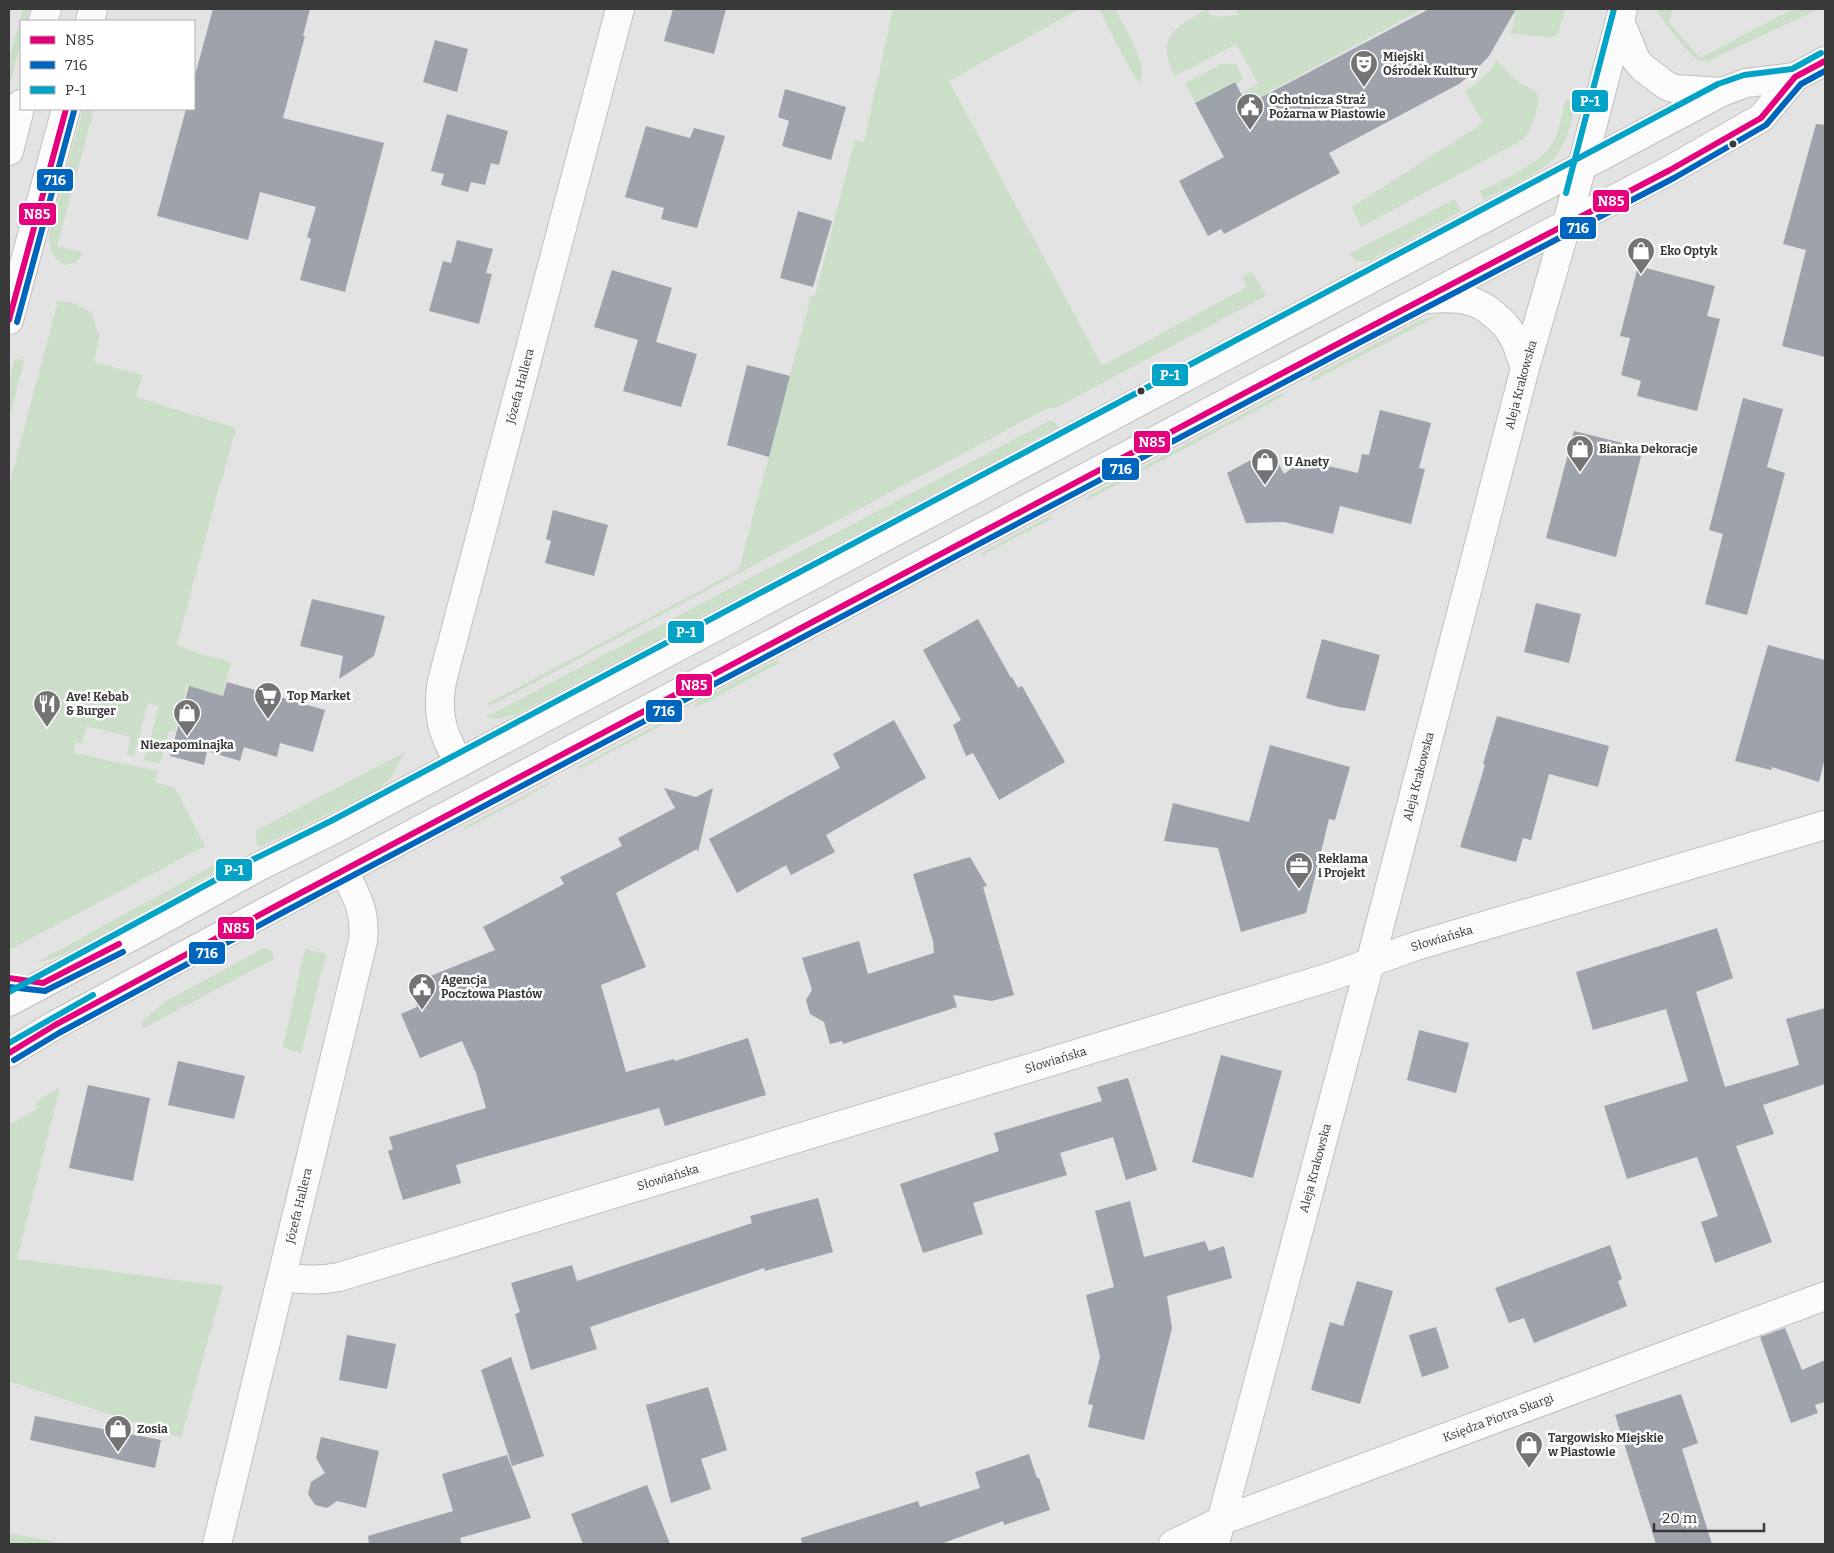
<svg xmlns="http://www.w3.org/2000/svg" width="1834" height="1553" font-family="Bitter,serif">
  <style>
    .green { fill: #cbdec7 }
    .building { fill: #9da2ab }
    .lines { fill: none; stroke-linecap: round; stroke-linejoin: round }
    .minor-casing { stroke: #bfbfc0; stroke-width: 30 }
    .minor { stroke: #fbfbfb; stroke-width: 28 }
    .bus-1-casing { stroke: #fff; stroke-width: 10 }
    .bus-2-casing { stroke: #fff; stroke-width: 10 }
    .bus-3-casing { stroke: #fff; stroke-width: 10 }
    .bus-1 { stroke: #e5007d; stroke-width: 6 }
    .bus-2 { stroke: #0065bd; stroke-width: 6 }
    .bus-3 { stroke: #03a3c7; stroke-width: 6 }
    .bus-dot { fill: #39393a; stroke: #fff; stroke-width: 2 }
    .labels { text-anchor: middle; stroke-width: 5; stroke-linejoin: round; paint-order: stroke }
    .poi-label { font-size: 12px; font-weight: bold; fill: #39393a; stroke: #fff; text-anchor: start }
    .street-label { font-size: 12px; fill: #39393a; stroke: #fff }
    .line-badge { stroke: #fff; stroke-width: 2 }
    .badge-label { font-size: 14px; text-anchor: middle; font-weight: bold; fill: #fff }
  </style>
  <rect width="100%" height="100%" fill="#e3e3e3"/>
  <path class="green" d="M 23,9 L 30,9 L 27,21 L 21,21 L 21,41 L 9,87 L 9,60 Z
    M 893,9 L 1079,9 L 949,81 L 1102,366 L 1247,287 L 1242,277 L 1252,271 L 1266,296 L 1055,408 L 1048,408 L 492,705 L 487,704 L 739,570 L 811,296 L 815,296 L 855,140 L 864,142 Z
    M 1099,9 L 1115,9 C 1124,26 1150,66 1139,84 L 1123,56 Z
    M 1207,9 L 1209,14 L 1217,17 L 1236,15 L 1238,9 L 1423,9 L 1270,91 L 1267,93 L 1269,96 L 1242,109 L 1240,105 L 1244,96 L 1242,93 L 1258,83 L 1236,44 L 1175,76 C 1154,38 1176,26 1207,9 Z
    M 1514,9 L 1565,9 L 1558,34 L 1553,37 L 1511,34 L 1515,15 L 1513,14 Z
    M 1659,9 L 1673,9 L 1669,23 L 1700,58 L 1793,9 L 1819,9 L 1708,61 C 1706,61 1702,61 1700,61 C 1690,57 1667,24 1658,14 Z
    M 1497,60 L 1508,72 L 1508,75 L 1537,93 C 1541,105 1531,130 1524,139 L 1361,227 L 1352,207 L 1483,123 L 1465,91 C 1478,83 1489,74 1497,60 Z
    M 1221,64 L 1236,64 L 1243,79 L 1237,84 L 1235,81 L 1195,102 L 1185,83 Z
    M 1566,99 L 1577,102 C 1572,119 1568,137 1558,153 C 1547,171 1504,189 1484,199 L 1480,191 C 1502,179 1538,166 1552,144 C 1560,131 1562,114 1566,99 Z
    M 83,109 L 94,109 L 57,246 L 83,253 L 76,262 L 65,265 C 52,259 49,247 49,233 Z
    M 1455,199 L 1461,211 L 1369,261 L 1357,261 L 1349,254 Z
    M 58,301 L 71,302 L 91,312 L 99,335 L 94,362 L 142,375 L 136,397 L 236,428 L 220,486 L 219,486 L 177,645 L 200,654 L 231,662 L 222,695 L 187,686 L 175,732 L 169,731 L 160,764 L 144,760 L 159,707 L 148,703 L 134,756 L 127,755 L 131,737 L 86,726 L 82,744 L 76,742 L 74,753 L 158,771 L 155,782 L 175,788 L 205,846 L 9,950 L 9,486 Z
    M 1443,313 L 1311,382 L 1312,377 L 1419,321 Z
    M 15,358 L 24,361 L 9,418 L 9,382 Z
    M 1280,394 L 1285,395 L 1086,501 L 1090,495 Z
    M 1051,420 L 1055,422 L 1058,427 L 517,714 L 496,719 L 486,717 Z
    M 1050,516 L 1053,518 L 983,555 L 981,553 Z
    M 776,660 L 781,662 L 695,708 L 695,703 Z
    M 665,720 L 668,722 L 577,770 L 578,767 Z
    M 405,752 L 392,776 L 378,790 L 260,847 L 255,840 L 257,830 Z
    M 548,783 L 550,784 L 464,830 L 464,827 Z
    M 223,860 L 226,866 L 199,880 L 184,891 L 146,914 L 58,957 L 36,963 Z
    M 264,948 L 271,950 L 275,958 L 142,1029 L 142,1021 L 168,1000 Z
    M 305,949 L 326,954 L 301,1053 L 283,1047 Z
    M 60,1087 L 17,1259 L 223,1286 L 181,1438 L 9,1381 L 9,1126 L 38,1108 L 35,1103 Z
    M 9,1533 L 67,1544 L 9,1544 Z"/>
  <path class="building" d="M 213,9 L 310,9 L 303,36 L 305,36 L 283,118 L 384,143 L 345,292 L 300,280 L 311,239 L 307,237 L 316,207 L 260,192 L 248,240 L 157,216 L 186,109 L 194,109 L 194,79 Z
    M 673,9 L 726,9 L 714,54 L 664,41 Z
    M 1429,9 L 1516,9 L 1489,56 L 1475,71 L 1459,84 L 1329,153 L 1340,173 L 1224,234 L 1221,229 L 1208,236 L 1179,181 L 1224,157 L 1195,103 L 1235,82 L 1247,105 Z
    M 435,40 L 468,49 L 457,92 L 423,82 Z
    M 785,89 L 846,107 L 831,160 L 782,146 L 789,121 L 778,117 Z
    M 447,114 L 508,131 L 499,165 L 491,163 L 485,185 L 471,182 L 468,192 L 441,185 L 444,174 L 431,171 Z
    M 1816,124 L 1825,125 L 1825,357 L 1782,346 L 1806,250 L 1783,244 Z
    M 646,126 L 690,138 L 694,128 L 725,136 L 697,228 L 661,219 L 664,208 L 625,197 Z
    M 798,211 L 832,221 L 813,287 L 780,278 Z
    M 457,240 L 493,249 L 486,273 L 492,274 L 479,324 L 429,311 L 443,261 L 451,263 Z
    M 1638,266 L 1715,286 L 1707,316 L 1720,319 L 1697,411 L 1637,396 L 1641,381 L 1621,375 L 1630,338 L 1620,336 Z
    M 612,270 L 672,288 L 656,342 L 697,354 L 681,407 L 623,391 L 638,340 L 594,327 Z
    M 747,365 L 790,376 L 769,457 L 727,445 Z
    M 1743,398 L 1783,409 L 1767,467 L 1785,473 L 1747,615 L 1705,604 L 1723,534 L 1709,530 Z
    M 1380,410 L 1431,423 L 1419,468 L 1425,469 L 1411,524 L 1340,506 L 1333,534 L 1284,522 L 1246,523 L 1227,473 L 1271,449 L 1284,474 L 1303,460 L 1358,473 L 1362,454 L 1369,455 Z
    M 1574,431 L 1643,448 L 1616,557 L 1546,538 Z
    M 553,510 L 608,525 L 594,576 L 545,563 L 551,541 L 546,539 Z
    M 312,599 L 385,616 L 374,656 L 339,679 L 343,656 L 300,646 Z
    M 1536,603 L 1581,614 L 1569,663 L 1524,652 Z
    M 978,619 L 1011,678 L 1012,677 L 1018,688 L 1022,686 L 1065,762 L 999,800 L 973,753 L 966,756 L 953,725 L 961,720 L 923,650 Z
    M 1322,639 L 1380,655 L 1365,711 L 1339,707 L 1306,698 Z
    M 1768,645 L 1825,660 L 1825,758 L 1819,782 L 1772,767 L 1771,770 L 1735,761 Z
    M 227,682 L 325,710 L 313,752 L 280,743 L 277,757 L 244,747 L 240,761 L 207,751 L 204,765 L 170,756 L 189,686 L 223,696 Z
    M 1497,716 L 1609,746 L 1598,787 L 1549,774 L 1531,840 L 1523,838 L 1516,862 L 1460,847 L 1485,765 L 1483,764 Z
    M 894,720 L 926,778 L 826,835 L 835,852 L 791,875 L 786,865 L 737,893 L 709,839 L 840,768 L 833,754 Z
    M 1270,745 L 1350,767 L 1335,820 L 1329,819 L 1306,913 L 1241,932 L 1218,848 L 1164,841 L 1173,803 L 1249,822 Z
    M 664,788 L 696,797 L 713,788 L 698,852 L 697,849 L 616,893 L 646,967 L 601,985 L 626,1072 L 674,1059 L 675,1061 L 748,1038 L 766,1095 L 665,1126 L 659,1108 L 456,1165 L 461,1183 L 403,1200 L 388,1151 L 393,1149 L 389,1137 L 486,1108 L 476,1073 L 462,1041 L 420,1058 L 401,1014 L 417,1007 L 408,985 L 495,950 L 483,927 L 564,884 L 560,877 L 622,846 L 618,838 L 675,808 Z
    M 970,857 L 987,886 L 983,887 L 1014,995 L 992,1001 L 953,995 L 957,1007 L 843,1044 L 842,1041 L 830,1044 L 824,1022 L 810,1014 L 806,1000 L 812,990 L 802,958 L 859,941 L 868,974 L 934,953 L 933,941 L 913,874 Z
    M 1717,928 L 1733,978 L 1696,992 L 1725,1087 L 1799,1065 L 1786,1019 L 1825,1008 L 1825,1084 L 1763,1105 L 1774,1134 L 1736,1146 L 1772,1242 L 1715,1263 L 1701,1222 L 1718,1216 L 1697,1157 L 1627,1179 L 1604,1106 L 1688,1081 L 1666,1009 L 1593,1030 L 1576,972 Z
    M 1419,1030 L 1469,1043 L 1456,1093 L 1407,1080 Z
    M 1221,1055 L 1282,1071 L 1253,1178 L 1192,1162 Z
    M 178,1061 L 245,1076 L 234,1119 L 168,1105 Z
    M 1128,1078 L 1157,1170 L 1126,1180 L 1113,1137 L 1060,1153 L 1067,1175 L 973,1203 L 983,1234 L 923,1253 L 900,1184 L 999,1151 L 994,1133 L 1102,1101 L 1097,1087 Z
    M 88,1085 L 150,1098 L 133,1181 L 69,1168 Z
    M 818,1198 L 833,1252 L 765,1271 L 764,1268 L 590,1327 L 597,1349 L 531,1370 L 515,1314 L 520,1312 L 511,1283 L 572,1265 L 577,1281 L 752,1223 L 750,1216 Z
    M 1130,1201 L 1144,1257 L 1205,1241 L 1209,1251 L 1224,1246 L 1232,1278 L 1167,1296 L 1172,1328 L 1144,1440 L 1088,1427 L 1093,1405 L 1088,1404 L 1100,1357 L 1086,1295 L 1114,1287 L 1095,1211 Z
    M 1610,1245 L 1622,1279 L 1618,1281 L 1627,1306 L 1534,1343 L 1524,1318 L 1509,1323 L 1495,1288 Z
    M 1357,1281 L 1393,1291 L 1360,1404 L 1311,1390 L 1330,1322 L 1343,1326 Z
    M 1436,1327 L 1449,1368 L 1422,1377 L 1409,1335 Z
    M 1785,1328 L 1802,1370 L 1825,1360 L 1825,1402 L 1815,1405 L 1818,1413 L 1791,1423 L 1760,1337 Z
    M 347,1335 L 396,1344 L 387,1389 L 339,1380 Z
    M 511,1357 L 544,1456 L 512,1466 L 481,1370 Z
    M 708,1387 L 727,1450 L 701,1459 L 711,1489 L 671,1503 L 646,1405 Z
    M 1681,1394 L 1698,1443 L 1682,1449 L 1712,1544 L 1656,1544 L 1615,1415 Z
    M 35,1416 L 161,1440 L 155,1468 L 30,1440 Z
    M 321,1437 L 379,1451 L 366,1508 L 337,1501 L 327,1508 L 315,1505 L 308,1494 L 311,1482 L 325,1473 L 316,1458 Z
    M 1029,1454 L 1037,1478 L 1039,1478 L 1050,1510 L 1004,1525 L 1003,1521 L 941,1544 L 802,1544 L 801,1538 L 918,1501 L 920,1507 L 980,1488 L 975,1472 Z
    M 507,1455 L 531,1518 L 460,1538 L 462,1544 L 369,1544 L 368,1536 L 453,1511 L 442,1474 Z
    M 647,1485 L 670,1544 L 583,1544 L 571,1514 Z"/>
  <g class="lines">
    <defs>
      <g id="minor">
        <path d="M 43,21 L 47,9"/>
        <path d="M 90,21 L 93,9"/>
        <path d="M 1620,21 L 1636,60 L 1642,67 L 1667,86 L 1675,89 L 1722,92"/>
        <path d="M 9,151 L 21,104"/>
        <path d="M 1427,299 C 1441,298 1456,297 1470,301 C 1484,304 1506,323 1512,335 C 1518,345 1521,357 1525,368"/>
        <path d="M 9,320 L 66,109"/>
        <path id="s1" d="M 459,763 C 442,733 436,714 442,681 L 620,9"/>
        <path d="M 9,1002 L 151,926 L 258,867 L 335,829 L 1722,92 L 1746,83 L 1795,77 L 1825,61"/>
        <path d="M 9,1053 L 55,1025 L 278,905 L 1347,339 L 1670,170 L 1761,118 L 1795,77"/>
        <path id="s2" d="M 283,1277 C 302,1280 319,1281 339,1277 L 1330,977 L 1416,946 L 1825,825"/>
        <path id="s3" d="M 217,1544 L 363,941 C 366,911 357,897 344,871"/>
        <path id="s4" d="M 1173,1544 L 1221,1521 L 1825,1296"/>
        <path id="s5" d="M 1215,1544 L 1370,963 L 1525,368 L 1567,223 L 1623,9"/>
      </g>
    </defs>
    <use href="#minor" class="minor-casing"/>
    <use href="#minor" class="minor"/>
    <defs>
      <path id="bus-1" d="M 9,320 L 66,109
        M 9,978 L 43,983 L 119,944
        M 9,1053 L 55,1025 L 278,905 L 1347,339 L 1670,170 L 1761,118 L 1795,77 L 1825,61"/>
      <path id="bus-2" d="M 17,322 L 74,111
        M 9,987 L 45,991 L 123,952
        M 14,1060 L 59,1033 L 282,913 L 1351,347 L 1674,178 L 1766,125 L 1801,84 L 1825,71"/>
      <path id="bus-3" d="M 1566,193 L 1614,9
        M 9,992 L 254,859 L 331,821 L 1718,84 L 1744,75 L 1792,69 L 1821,53
        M 9,1043 L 93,995"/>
    </defs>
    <use href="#bus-1" class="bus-1-casing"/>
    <use href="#bus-2" class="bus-2-casing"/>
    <use href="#bus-3" class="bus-3-casing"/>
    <use href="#bus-1" class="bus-1"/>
    <use href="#bus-2" class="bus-2"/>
    <use href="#bus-3" class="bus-3"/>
  </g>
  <defs>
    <symbol id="theatre-pin" viewBox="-11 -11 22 30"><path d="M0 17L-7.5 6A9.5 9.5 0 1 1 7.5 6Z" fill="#747475" stroke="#fff"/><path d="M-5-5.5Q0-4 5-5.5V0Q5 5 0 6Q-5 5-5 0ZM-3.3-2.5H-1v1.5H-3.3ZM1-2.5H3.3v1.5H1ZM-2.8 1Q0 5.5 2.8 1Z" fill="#fff"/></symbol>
    <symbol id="civic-pin" viewBox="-11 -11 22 30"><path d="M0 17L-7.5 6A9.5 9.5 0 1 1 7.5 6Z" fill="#747475" stroke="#fff"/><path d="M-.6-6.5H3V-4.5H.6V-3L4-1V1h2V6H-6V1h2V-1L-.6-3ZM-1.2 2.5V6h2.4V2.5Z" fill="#fff"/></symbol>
    <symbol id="shop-pin" viewBox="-11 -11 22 30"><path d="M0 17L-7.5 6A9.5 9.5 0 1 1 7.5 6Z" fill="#747475" stroke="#fff"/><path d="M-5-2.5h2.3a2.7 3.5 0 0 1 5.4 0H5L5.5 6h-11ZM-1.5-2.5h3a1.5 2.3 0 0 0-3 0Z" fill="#fff"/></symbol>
    <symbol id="supermarket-pin" viewBox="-11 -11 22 30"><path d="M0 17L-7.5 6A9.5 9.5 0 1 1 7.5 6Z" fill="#747475" stroke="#fff"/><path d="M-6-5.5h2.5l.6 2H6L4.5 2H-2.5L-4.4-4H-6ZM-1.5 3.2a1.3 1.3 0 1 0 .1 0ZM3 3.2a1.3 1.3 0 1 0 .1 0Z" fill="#fff"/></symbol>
    <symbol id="restaurant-pin" viewBox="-11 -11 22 30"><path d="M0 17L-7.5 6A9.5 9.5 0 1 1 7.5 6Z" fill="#747475" stroke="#fff"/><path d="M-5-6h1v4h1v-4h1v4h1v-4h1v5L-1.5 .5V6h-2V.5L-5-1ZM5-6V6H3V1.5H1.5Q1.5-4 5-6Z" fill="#fff"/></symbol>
    <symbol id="office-pin" viewBox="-11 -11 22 30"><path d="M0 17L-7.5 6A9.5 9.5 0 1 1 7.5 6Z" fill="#747475" stroke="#fff"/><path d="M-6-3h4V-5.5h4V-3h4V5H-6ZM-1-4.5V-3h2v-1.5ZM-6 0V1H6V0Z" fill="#fff"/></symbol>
  </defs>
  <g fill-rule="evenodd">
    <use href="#theatre-pin" x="1348" y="48" width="32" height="43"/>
    <use href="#civic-pin" x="1234" y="91" width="32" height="43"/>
    <use href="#shop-pin" x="1625" y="235" width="32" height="43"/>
    <use href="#shop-pin" x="1564" y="433" width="32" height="43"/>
    <use href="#shop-pin" x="1249" y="446" width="32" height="43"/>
    <use href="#supermarket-pin" x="252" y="680" width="32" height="43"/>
    <use href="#restaurant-pin" x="31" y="688" width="32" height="43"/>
    <use href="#shop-pin" x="171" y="697" width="32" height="43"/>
    <use href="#office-pin" x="1283" y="850" width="32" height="43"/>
    <use href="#civic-pin" x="406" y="971" width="32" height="43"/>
    <use href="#shop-pin" x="102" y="1413" width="32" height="43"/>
    <use href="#shop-pin" x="1513" y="1429" width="32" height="43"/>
  </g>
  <g class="bus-dot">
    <circle cx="1733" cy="144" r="4.5"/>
    <circle cx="1141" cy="391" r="4.5"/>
  </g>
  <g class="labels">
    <g class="poi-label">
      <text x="1383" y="61">Miejski<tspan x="1383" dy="14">Ośrodek Kultury</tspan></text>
      <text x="1269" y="104">Ochotnicza Straż<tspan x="1269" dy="14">Pożarna w Piastowie</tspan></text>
      <text x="1660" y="255">Eko Optyk</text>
      <text x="1599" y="453">Bianka Dekoracje</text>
      <text x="1284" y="466">U Anety</text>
      <text x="287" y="700">Top Market</text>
      <text x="66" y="701">Ave! Kebab<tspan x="66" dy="14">&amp; Burger</tspan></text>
      <text x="187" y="749" text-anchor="middle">Niezapominajka</text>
      <text x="1318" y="863">Reklama<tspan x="1318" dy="14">i Projekt</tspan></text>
      <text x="441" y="984">Agencja<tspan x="441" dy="14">Pocztowa Piastów</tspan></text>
      <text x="137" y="1433">Zosia</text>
      <text x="1548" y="1442">Targowisko Miejskie<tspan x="1548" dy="14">w Piastowie</tspan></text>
    </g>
    <g class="street-label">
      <text dy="4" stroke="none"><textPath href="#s5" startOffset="1199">Aleja Krakowska</textPath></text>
      <text dy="4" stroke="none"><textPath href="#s1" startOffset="391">Józefa Hallera</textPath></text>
      <text dy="4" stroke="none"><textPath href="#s5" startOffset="794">Aleja Krakowska</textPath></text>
      <text dy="4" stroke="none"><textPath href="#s2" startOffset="1210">Słowiańska</textPath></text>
      <text dy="4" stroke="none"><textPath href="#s2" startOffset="805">Słowiańska</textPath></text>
      <text dy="4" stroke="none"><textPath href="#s5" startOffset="389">Aleja Krakowska</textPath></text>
      <text dy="4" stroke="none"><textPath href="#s2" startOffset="400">Słowiańska</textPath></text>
      <text dy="4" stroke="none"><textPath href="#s3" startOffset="348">Józefa Hallera</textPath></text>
      <text dy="4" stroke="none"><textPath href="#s4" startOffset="349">Księdza Piotra Skargi</textPath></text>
    </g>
  </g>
  <g class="line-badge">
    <rect x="1571" y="89" width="38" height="24" rx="5" fill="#03a3c7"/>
    <rect x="36" y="168" width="38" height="24" rx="5" fill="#0065bd"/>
    <rect x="1592" y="189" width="38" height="24" rx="5" fill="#e5007d"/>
    <rect x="18" y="202" width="39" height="24" rx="5" fill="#e5007d"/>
    <rect x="1559" y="216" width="38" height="24" rx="5" fill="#0065bd"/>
    <rect x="1151" y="363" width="38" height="24" rx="5" fill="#03a3c7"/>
    <rect x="1133" y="430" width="38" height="24" rx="5" fill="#e5007d"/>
    <rect x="1101" y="457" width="39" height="24" rx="5" fill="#0065bd"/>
    <rect x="667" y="620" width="38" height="24" rx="5" fill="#03a3c7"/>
    <rect x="675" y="673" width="38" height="24" rx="5" fill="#e5007d"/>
    <rect x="645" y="699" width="38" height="24" rx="5" fill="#0065bd"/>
    <rect x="215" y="858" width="38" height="24" rx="5" fill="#03a3c7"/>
    <rect x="217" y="916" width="38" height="24" rx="5" fill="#e5007d"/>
    <rect x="188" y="941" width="38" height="24" rx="5" fill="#0065bd"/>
  </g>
  <g class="badge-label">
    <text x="1590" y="106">P-1</text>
    <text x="55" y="185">716</text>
    <text x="1611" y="206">N85</text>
    <text x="37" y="219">N85</text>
    <text x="1578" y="233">716</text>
    <text x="1170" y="380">P-1</text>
    <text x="1152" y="447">N85</text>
    <text x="1121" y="474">716</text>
    <text x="686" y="637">P-1</text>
    <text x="694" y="690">N85</text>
    <text x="664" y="716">716</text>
    <text x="234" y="875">P-1</text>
    <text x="236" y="933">N85</text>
    <text x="207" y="958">716</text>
  </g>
  <rect width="1834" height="1553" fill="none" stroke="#39393a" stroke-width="20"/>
  <rect x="20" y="20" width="175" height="90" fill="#ffffff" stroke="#b0b0b0"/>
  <rect x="30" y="36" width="25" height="8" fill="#e5007d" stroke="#b0b0b0"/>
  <text x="65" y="45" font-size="15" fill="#39393a">N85</text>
  <rect x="30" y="61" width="25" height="8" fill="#0065bd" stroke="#b0b0b0"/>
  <text x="65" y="70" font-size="15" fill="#39393a">716</text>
  <rect x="30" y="86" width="25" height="8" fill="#03a3c7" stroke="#b0b0b0"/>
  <text x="65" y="95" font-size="15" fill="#39393a">P-1</text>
  <path d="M1654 1523v8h110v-8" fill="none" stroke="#39393a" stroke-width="2.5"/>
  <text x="1662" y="1523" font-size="15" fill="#39393a" stroke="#ffffff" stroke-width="4" paint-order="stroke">20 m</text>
</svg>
